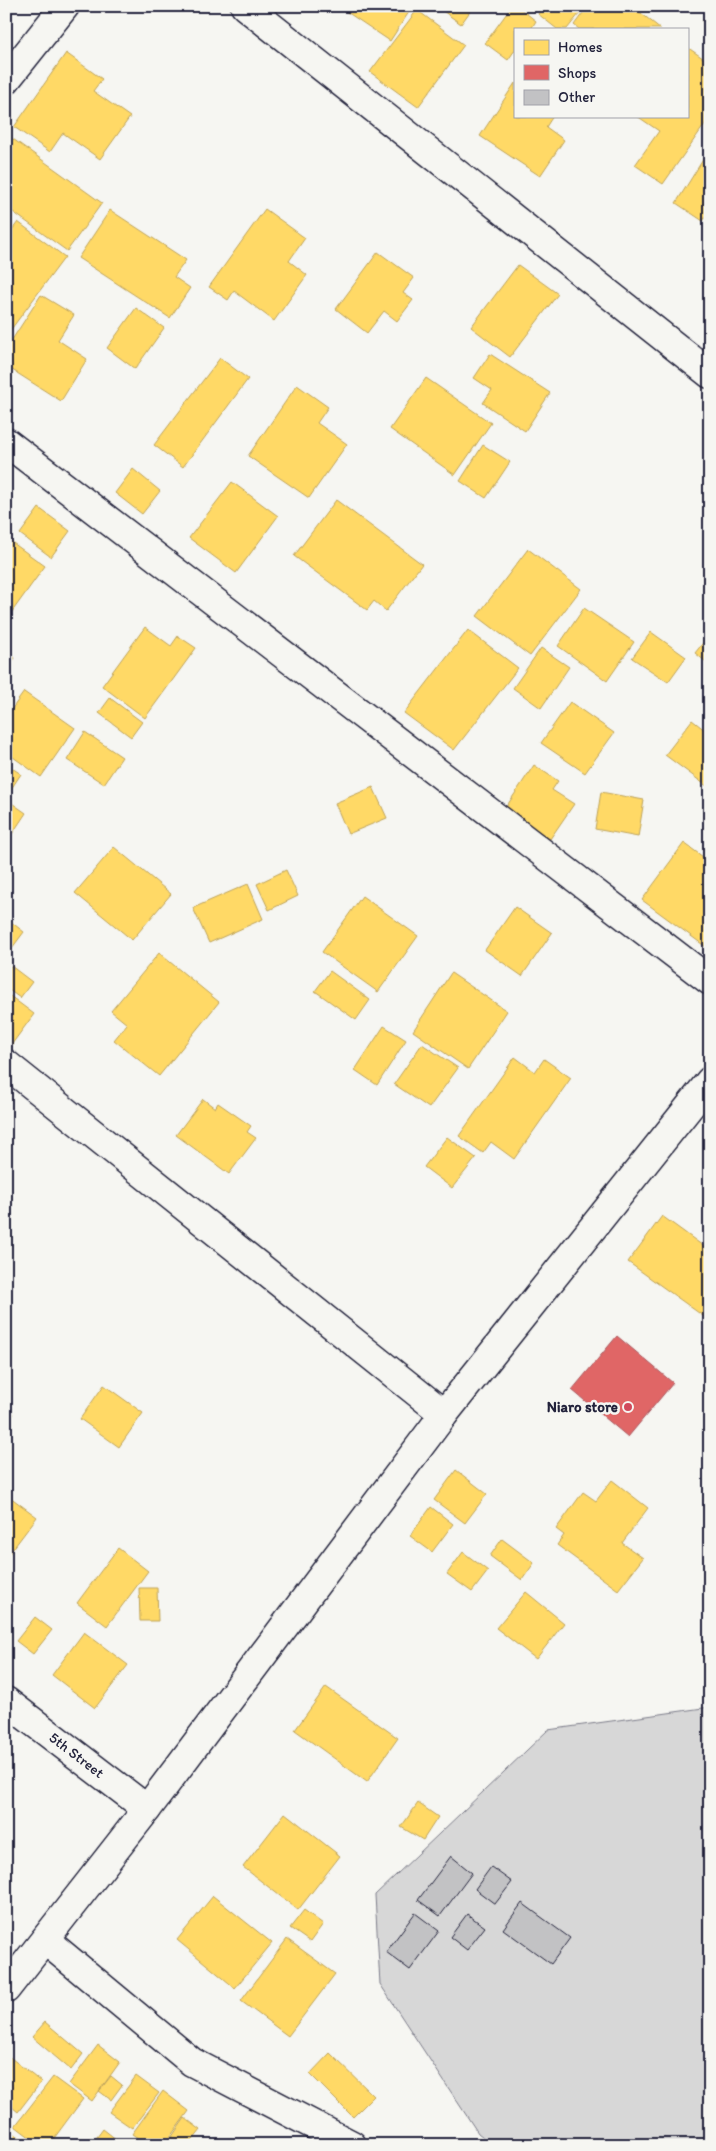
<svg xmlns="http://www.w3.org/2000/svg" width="716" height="2151" font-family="Itim,sans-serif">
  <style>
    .green { fill: #d7d7d7; stroke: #7c7c89 }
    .homes { fill: #ffd966; stroke: #bda259 }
    .shops { fill: #e06666; stroke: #a75259 }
    .building { fill: #c2c2c4; stroke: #22223b }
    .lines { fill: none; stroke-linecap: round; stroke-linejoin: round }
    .minor-casing { stroke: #22223b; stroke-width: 31 }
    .minor { stroke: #f6f6f2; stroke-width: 28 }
    .poi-dot { fill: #d1495b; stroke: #f6f6f2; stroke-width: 2 }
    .labels { text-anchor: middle; stroke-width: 5; stroke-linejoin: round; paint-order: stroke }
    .poi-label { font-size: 15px; font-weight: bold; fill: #22223b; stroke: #f6f6f2; text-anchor: end }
    .street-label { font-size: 15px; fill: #22223b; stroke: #f6f6f2 }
  </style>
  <rect width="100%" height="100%" fill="#f6f6f2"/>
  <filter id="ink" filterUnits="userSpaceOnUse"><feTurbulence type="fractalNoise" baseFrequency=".02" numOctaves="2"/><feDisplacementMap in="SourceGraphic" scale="10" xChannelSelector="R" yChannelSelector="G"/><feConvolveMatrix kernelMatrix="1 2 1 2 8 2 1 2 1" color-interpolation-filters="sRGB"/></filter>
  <g filter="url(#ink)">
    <path class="green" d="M 710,1707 L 710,2145 L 493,2145 L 478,2133 L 380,1984 L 375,1895 L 548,1730 Z"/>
    <path class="homes" d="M 338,6 L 413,6 L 390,41 Z
      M 436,6 L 474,6 L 461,24 Z
      M 512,6 L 517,6 L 536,21 L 531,29 L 515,29 L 515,50 L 508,60 L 485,43 Z
      M 544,6 L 582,6 L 584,8 L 567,29 L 557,29 L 538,14 Z
      M 588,6 L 632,6 L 661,29 L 579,29 L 574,25 Z
      M 417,10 L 464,45 L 418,107 L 370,72 Z
      M 710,11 L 710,27 L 702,22 Z
      M 687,47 L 710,63 L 710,117 L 663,184 L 635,165 L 659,131 L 637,116 L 687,116 Z
      M 66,53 L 102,79 L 93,91 L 130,117 L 100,159 L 63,133 L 50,152 L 14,127 Z
      M 515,83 L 515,116 L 553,116 L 546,127 L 564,140 L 540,176 L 480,136 Z
      M 6,134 L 102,203 L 67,251 L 6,207 Z
      M 704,158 L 710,161 L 710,209 L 703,221 L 676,203 Z
      M 265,209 L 305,238 L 289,261 L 307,275 L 274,321 L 234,291 L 228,300 L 209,287 Z
      M 110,210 L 186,260 L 174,277 L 190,288 L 170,318 L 78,258 Z
      M 18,222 L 65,257 L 6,336 L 6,238 Z
      M 378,252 L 414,278 L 403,293 L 413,300 L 397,321 L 384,311 L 367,333 L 336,309 Z
      M 518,265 L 558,294 L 510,357 L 471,327 Z
      M 41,295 L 74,315 L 58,340 L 87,359 L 61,401 L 6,366 L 6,349 Z
      M 136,308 L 164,328 L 135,369 L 107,348 Z
      M 490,354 L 550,393 L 525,431 L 483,403 L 492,390 L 474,378 Z
      M 220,358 L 248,379 L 183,467 L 154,445 Z
      M 426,378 L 491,423 L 455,475 L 390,429 Z
      M 297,385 L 328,407 L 317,423 L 347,444 L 309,498 L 248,456 Z
      M 483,445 L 510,462 L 486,498 L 460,481 Z
      M 133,469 L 160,491 L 142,514 L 115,493 Z
      M 232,482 L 278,516 L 236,573 L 189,538 Z
      M 336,500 L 422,564 L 386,611 L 374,601 L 367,610 L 294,556 Z
      M 39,508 L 70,531 L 51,557 L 20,534 Z
      M 6,538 L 45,566 L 6,620 Z
      M 528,549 L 581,589 L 530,656 L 477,616 Z
      M 584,608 L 634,642 L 607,681 L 558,646 Z
      M 145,627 L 171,646 L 178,636 L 196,648 L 145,718 L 102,686 Z
      M 468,630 L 518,668 L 454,750 L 404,713 Z
      M 651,632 L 686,657 L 668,682 L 632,658 Z
      M 710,634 L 710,665 L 695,653 Z
      M 541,648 L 569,667 L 541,708 L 513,688 Z
      M 6,651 L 15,658 L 6,669 Z
      M 24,692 L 75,728 L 41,777 L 6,752 L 6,717 Z
      M 110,698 L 142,722 L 131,737 L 99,713 Z
      M 570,702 L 614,733 L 585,773 L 541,743 Z
      M 692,720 L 710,734 L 710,784 L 708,787 L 665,755 Z
      M 85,732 L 122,757 L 104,784 L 67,760 Z
      M 6,764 L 21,774 L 7,795 L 6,795 Z
      M 534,765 L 558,781 L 552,790 L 574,804 L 550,839 L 504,810 Z
      M 373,787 L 387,818 L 348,834 L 335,803 Z
      M 601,792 L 644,800 L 638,837 L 595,829 Z
      M 6,799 L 26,813 L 6,843 Z
      M 684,843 L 710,862 L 710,950 L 642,900 Z
      M 114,847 L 171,894 L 132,940 L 75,893 Z
      M 286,870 L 298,896 L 269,910 L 257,884 Z
      M 248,884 L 263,919 L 209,943 L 193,908 Z
      M 362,896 L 418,936 L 378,992 L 322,952 Z
      M 515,907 L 552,933 L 522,976 L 485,950 Z
      M 6,918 L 24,932 L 6,956 Z
      M 159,953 L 219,1002 L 159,1076 L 114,1040 L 127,1024 L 111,1011 Z
      M 11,966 L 32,982 L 20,998 L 6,988 L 6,972 Z
      M 330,971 L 370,1000 L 356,1020 L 315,991 Z
      M 451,973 L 507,1011 L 468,1069 L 413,1031 Z
      M 6,993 L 34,1014 L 12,1044 L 6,1040 Z
      M 384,1026 L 406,1040 L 377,1085 L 355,1070 Z
      M 422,1044 L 458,1068 L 429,1108 L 394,1084 Z
      M 515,1057 L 535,1072 L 544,1059 L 571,1078 L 514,1159 L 491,1142 L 483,1153 L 459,1136 Z
      M 203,1099 L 215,1108 L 218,1103 L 251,1126 L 247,1132 L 256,1138 L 229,1174 L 176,1135 Z
      M 447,1137 L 476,1158 L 452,1188 L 424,1167 Z
      M 662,1216 L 710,1251 L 710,1321 L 628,1262 Z
      M 104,1385 L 143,1413 L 119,1447 L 80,1419 Z
      M 6,1408 L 14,1414 L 6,1424 Z
      M 456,1470 L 487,1494 L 465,1523 L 434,1500 Z
      M 612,1480 L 648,1508 L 622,1543 L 643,1558 L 618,1590 L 557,1545 L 564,1535 L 556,1529 L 583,1492 L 596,1501 Z
      M 6,1494 L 37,1517 L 6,1558 Z
      M 431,1507 L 453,1524 L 432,1552 L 410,1536 Z
      M 502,1539 L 534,1563 L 522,1580 L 490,1556 Z
      M 118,1548 L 148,1571 L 107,1626 L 77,1603 Z
      M 463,1552 L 488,1571 L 472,1592 L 447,1574 Z
      M 139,1588 L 157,1588 L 158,1621 L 140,1621 Z
      M 526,1592 L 564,1623 L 536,1659 L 496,1628 Z
      M 35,1617 L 52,1630 L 33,1654 L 16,1641 Z
      M 84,1632 L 128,1665 L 95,1708 L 52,1675 Z
      M 326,1687 L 398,1738 L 367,1782 L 295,1730 Z
      M 418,1803 L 438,1817 L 423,1840 L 401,1827 Z
      M 285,1813 L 340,1856 L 298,1910 L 243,1867 Z
      M 213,1896 L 272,1943 L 235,1988 L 177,1940 Z
      M 304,1910 L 323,1924 L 310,1942 L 290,1928 Z
      M 287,1939 L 335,1974 L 288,2036 L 241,2001 Z
      M 45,2022 L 83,2054 L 71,2070 L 32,2037 Z
      M 98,2045 L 120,2062 L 92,2101 L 69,2084 Z
      M 330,2053 L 374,2096 L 353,2117 L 310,2074 Z
      M 6,2054 L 41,2082 L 18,2112 L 6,2102 Z
      M 111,2076 L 122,2085 L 111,2100 L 99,2091 Z
      M 136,2076 L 159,2093 L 132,2128 L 109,2112 Z
      M 53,2077 L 83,2099 L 49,2145 L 40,2145 L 15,2126 Z
      M 163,2091 L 189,2111 L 164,2145 L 148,2145 L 132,2134 Z
      M 185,2118 L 201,2130 L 189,2145 L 166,2145 Z
      M 103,2129 L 117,2140 L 113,2145 L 91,2145 Z
      M 14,2133 L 29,2145 L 6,2145 Z"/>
    <path class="shops" d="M 617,1336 L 673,1383 L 628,1437 L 572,1390 Z"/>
    <path class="building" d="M 451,1856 L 472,1873 L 440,1916 L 418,1900 Z
      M 491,1867 L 512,1882 L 495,1904 L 475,1889 Z
      M 522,1903 L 570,1938 L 551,1964 L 503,1929 Z
      M 415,1913 L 439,1931 L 410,1970 L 386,1952 Z
      M 467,1914 L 485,1927 L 467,1950 L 450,1937 Z"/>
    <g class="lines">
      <defs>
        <g id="minor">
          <path d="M 245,6 L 710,374"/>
          <path d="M 6,80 L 65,6"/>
          <path d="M 6,442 L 710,981"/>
          <path d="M 6,1064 L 444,1414"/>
          <path id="s1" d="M 6,1701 L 147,1809"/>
          <path d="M 45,1940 L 192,2062 L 352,2145"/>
          <path d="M 6,1989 L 147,1809 L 444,1414 L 710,1081"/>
        </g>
      </defs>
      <use href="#minor" class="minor-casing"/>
      <use href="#minor" class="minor"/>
    </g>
  </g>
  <circle class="poi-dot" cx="628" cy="1407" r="5"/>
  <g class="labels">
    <g class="poi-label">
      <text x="618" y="1412">Niaro store</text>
    </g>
    <g class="street-label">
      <text dy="5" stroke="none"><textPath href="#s1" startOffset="89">5th Street</textPath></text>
    </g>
  </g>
  <rect width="716" height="2151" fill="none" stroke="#f6f6f2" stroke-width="25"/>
  <rect x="12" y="12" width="691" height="2126" fill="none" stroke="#22223b" stroke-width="2" filter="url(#ink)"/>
  <rect x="514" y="28" width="175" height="90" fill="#f6f6f2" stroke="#a1a1a9"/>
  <rect x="524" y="40" width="25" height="15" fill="#ffd966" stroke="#a1a1a9"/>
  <text x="558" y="52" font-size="15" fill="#22223b">Homes</text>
  <rect x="524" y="65" width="25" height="15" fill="#e06666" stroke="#a1a1a9"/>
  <text x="558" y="78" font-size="15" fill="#22223b">Shops</text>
  <rect x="524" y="90" width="25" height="15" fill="#c2c2c4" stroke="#a1a1a9"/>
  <text x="558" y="102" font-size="15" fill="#22223b">Other</text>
</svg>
